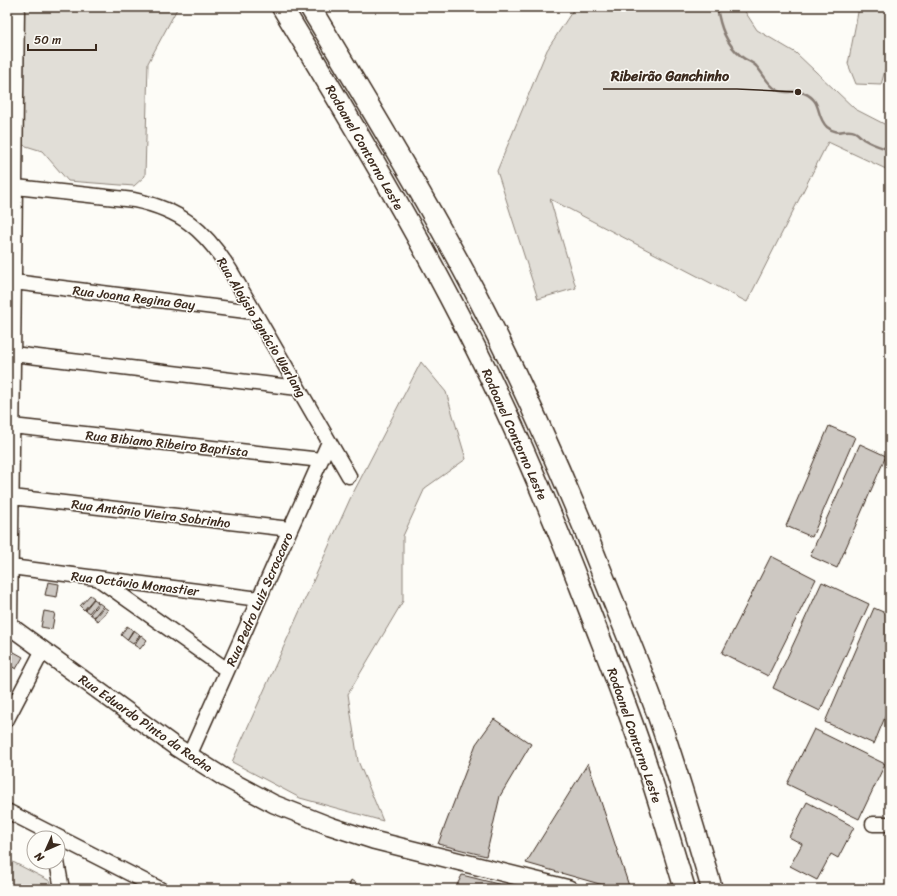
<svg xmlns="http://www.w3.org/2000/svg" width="897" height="896" font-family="Sriracha,sans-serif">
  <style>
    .green { fill: #e1ded7; stroke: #8e847a }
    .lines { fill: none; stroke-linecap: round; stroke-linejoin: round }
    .stream { stroke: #887d74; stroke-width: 2.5 }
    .building { fill: #cdc8c2; stroke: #3b2a1e }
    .minor-casing { stroke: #3b2a1e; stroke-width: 17 }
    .major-casing { stroke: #3b2a1e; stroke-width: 20 }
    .highway-casing { stroke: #3b2a1e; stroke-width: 23 }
    .minor { stroke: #fdfcf7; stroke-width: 14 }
    .major { stroke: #fdfcf7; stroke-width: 17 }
    .highway { stroke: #fdfcf7; stroke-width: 20 }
    .labels { text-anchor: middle; stroke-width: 3; stroke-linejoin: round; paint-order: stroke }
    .street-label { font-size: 13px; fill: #3b2a1e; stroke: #fdfcf7 }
    .leader { fill: none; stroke: #3b2a1e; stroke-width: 1.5 }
    .callout-dot { fill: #3b2a1e; stroke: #fdfcf7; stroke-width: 1.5 }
    .callout-label { font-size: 14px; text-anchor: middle; font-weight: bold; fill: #3b2a1e; stroke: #fdfcf7; stroke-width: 3; stroke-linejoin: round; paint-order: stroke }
  </style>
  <rect width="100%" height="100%" fill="#fdfcf7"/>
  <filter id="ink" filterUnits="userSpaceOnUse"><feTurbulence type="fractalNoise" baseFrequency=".025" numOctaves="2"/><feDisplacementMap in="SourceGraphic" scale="8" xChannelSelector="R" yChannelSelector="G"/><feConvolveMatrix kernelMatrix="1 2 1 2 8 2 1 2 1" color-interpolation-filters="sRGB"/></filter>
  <g filter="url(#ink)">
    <path class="green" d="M 24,7 L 178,7 L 148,63 L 145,176 L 134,186 L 68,181 L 42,151 L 23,145 Z
      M 575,7 L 742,7 L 757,30 L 796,53 L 855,109 L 890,127 L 890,173 L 886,169 L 828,142 L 747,302 L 550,199 L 576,288 L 538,299 L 497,171 L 547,50 Z
      M 859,7 L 890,7 L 890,44 L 888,59 L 881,85 L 856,84 L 848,64 Z
      M 421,362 L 446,392 L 466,459 L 425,488 L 403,536 L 403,601 L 348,694 L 358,761 L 383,821 L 300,798 L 232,762 L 350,499 Z
      M 7,859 L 50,881 L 52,889 L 7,889 Z"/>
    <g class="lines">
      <path class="stream" d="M 717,7 C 720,27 726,44 742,57 C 747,61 753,62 757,67 C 764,75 768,85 777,90 C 786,95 795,89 804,93 C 823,101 815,116 827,127 C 839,137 846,127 855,132 C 859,134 861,138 865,140 C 873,145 881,147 890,150"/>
    </g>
    <path class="building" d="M 829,426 L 855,437 L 812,537 L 786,526 Z
      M 860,444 L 886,456 L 837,568 L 810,556 Z
      M 771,556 L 816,579 L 768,676 L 722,653 Z
      M 48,582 L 59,584 L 57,597 L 45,595 Z
      M 822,582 L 869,604 L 820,711 L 773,688 Z
      M 90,595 L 94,598 L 84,610 L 80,606 Z
      M 94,599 L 98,602 L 89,613 L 85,610 Z
      M 99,603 L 103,606 L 94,617 L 90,614 Z
      M 104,607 L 108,610 L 98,621 L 94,618 Z
      M 874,608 L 890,615 L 890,705 L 874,744 L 825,722 Z
      M 44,611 L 55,613 L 52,629 L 41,627 Z
      M 127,626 L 133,630 L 127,640 L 121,635 Z
      M 134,630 L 140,635 L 133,644 L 127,640 Z
      M 141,635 L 147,640 L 140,649 L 134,645 Z
      M 7,648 L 23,657 L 16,669 L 7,664 Z
      M 494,719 L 531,744 L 500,796 L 486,856 L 438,844 L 476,744 Z
      M 814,729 L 885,764 L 859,819 L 787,784 Z
      M 588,763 L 630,889 L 617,889 L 526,863 Z
      M 807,802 L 854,827 L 838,858 L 831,854 L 817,880 L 790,866 L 802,844 L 789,837 Z
      M 462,875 L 514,888 L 455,889 Z
      M 351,880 L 364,889 L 348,889 Z"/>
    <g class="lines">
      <defs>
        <path id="minor" d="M 7,186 L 134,200 C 181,210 204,229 230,270 L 349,476
          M 14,282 L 254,312
          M 13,354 L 298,388
          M 12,426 L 321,460
          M 12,497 L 290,529
          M 11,567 L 259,599
          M 100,580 L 227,670
          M 10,626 L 17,7
          M 7,719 L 43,650
          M 189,756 L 329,442
          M 7,811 L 160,889
          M 873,824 L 890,824
          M 57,862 L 62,889"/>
        <path id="major" d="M 7,624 L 176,747 L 225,778 L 274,804 L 330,826 L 373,840 L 569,889"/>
        <path id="highway" d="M 282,7 C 350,119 417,231 475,347 C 518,432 554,519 588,607 C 608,659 629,710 646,763 C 660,804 672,847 685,889
          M 310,7 C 366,100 423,194 474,290 C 526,390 571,493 612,598 C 628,637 644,676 658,716 C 678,773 695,831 712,889"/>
      </defs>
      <use href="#minor" class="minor-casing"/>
      <use href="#major" class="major-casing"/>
      <use href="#highway" class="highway-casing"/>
      <use href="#minor" class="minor"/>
      <use href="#major" class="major"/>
      <use href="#highway" class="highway"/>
    </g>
  </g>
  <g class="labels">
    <g class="street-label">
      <text transform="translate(365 147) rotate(60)" y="5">Rodoanel Contorno Leste</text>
      <text transform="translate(134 297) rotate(7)" y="5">Rua Joana Regina Gay</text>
      <text transform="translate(262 327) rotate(59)" y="5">Rua Aloýsio Ignácio Werlang</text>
      <text transform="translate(515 434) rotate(66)" y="5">Rodoanel Contorno Leste</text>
      <text transform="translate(167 443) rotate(6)" y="5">Rua Bibiano Ribeiro Baptista</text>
      <text transform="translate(151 513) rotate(7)" y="5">Rua Antônio Vieira Sobrinho</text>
      <text transform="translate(135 583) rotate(7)" y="5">Rua Octávio Monastier</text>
      <text transform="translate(259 599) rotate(-66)" y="5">Rua Pedro Luiz Scroccaro</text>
      <text transform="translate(146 723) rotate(35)" y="5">Rua Eduardo Pinto da Rocha</text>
      <text transform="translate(635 735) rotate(71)" y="5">Rodoanel Contorno Leste</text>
    </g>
  </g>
  <path class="leader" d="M798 92L737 89H603"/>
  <circle class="callout-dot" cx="798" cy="92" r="4"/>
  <g class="callout-label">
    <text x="670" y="81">Ribeirão Ganchinho</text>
  </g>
  <rect width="897" height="896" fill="none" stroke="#fdfcf7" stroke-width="24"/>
  <rect x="12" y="12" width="873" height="872" fill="none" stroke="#3b2a1e" stroke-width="1.5" filter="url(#ink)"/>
  <g transform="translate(46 850) rotate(225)"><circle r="19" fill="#fdfcf7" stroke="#afa8a0"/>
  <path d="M0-3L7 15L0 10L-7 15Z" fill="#3b2a1e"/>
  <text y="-6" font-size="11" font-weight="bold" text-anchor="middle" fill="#3b2a1e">N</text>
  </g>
  <path d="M28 44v6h68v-6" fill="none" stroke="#3b2a1e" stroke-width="2"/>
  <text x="34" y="44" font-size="12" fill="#3b2a1e" stroke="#fdfcf7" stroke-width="3" paint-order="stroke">50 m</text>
</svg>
